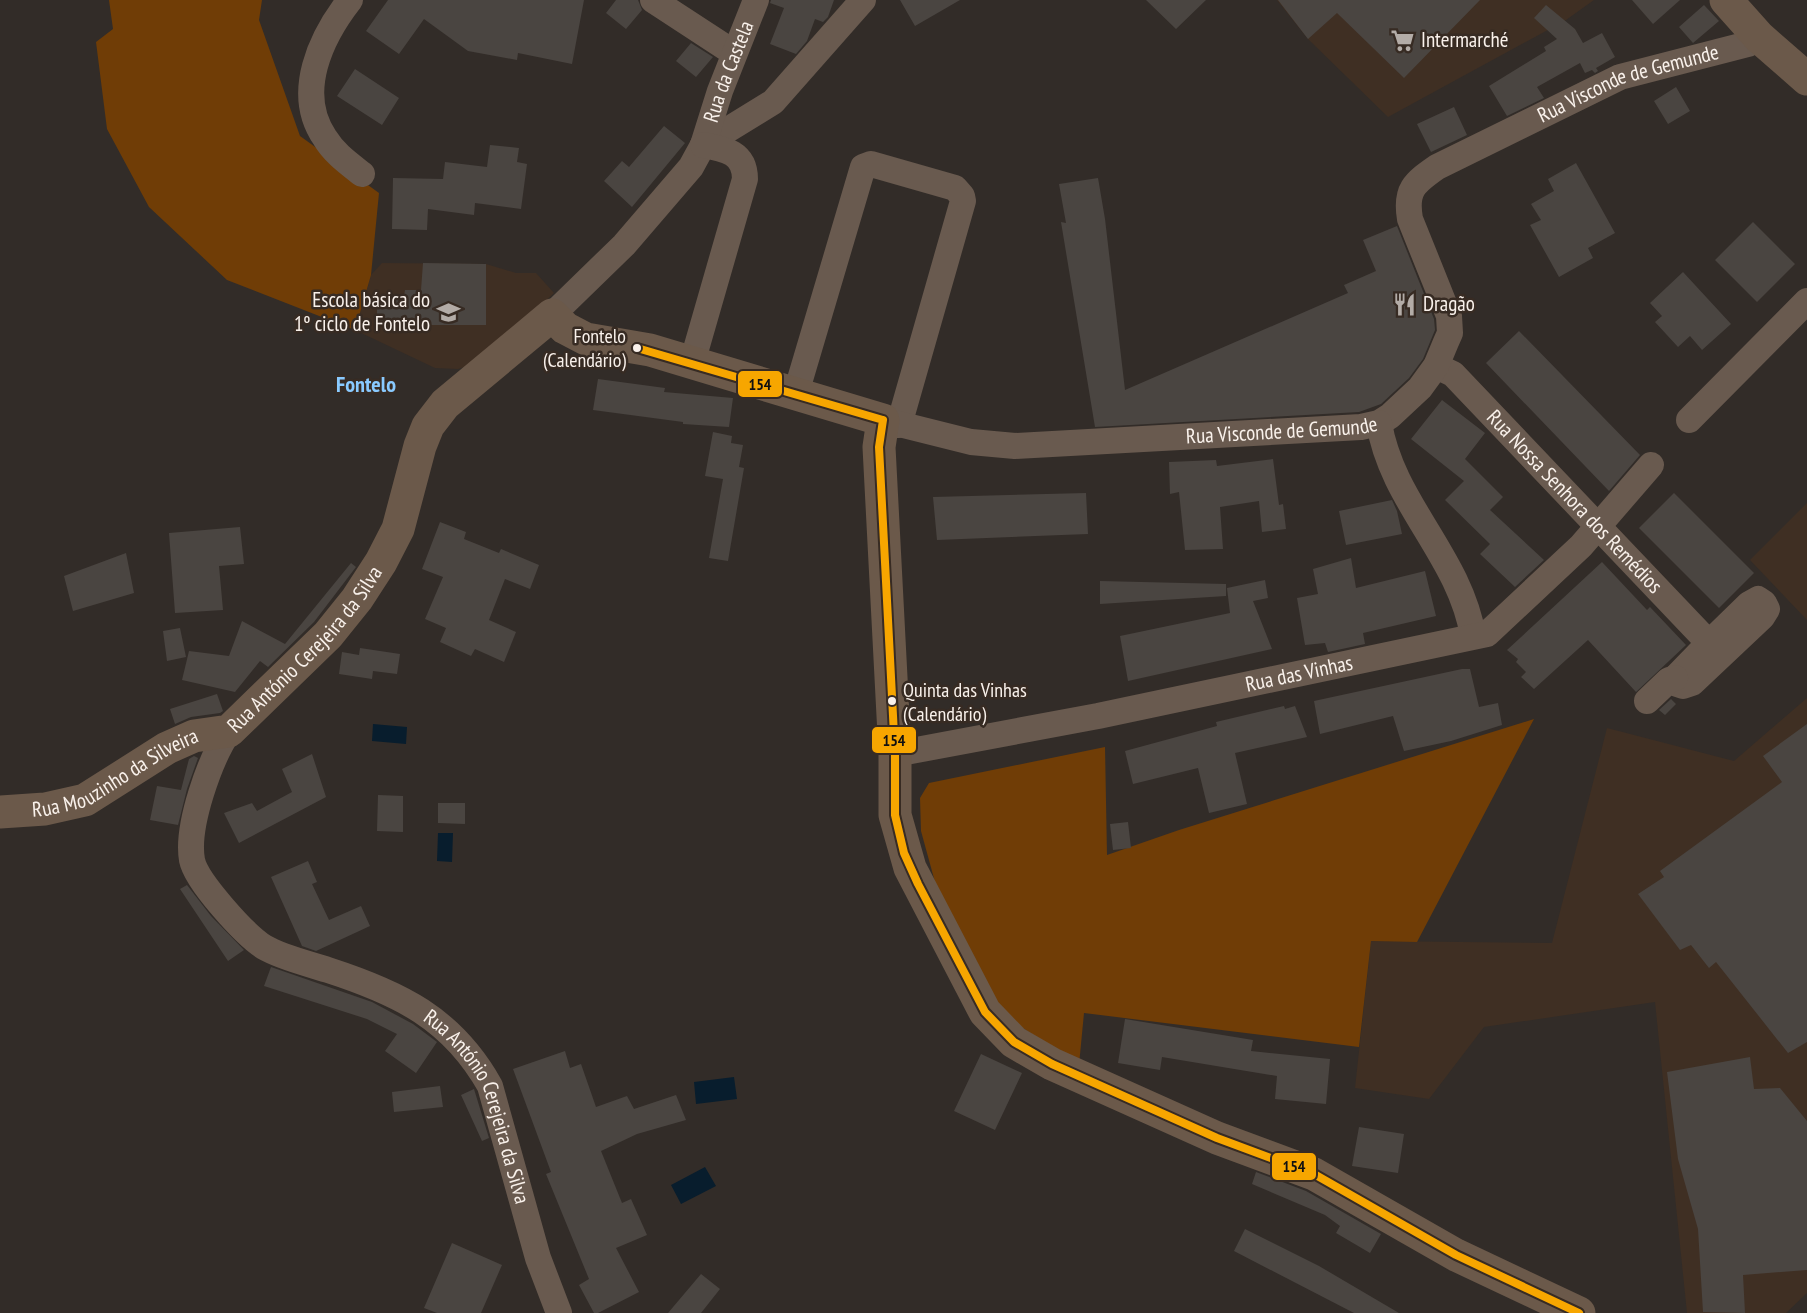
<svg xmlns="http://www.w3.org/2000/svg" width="1807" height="1313" font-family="'PT Sans Narrow',sans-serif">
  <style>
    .built { fill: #3f2f23 }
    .green { fill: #703d06 }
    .water { fill: #081d2d }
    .building { fill: #4a4541 }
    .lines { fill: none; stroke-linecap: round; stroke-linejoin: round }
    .street { stroke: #695a4f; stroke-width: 26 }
    .secondary { stroke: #6b594a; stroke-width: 33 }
    .bus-1-casing { stroke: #372b23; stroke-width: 12 }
    .bus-1 { stroke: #f7a600; stroke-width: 8 }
    .bus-dot { fill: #f9f1eb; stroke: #372b23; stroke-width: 2 }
    .labels { text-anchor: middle; stroke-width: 5; stroke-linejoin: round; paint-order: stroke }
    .bus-label { font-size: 20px; fill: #f9f1eb; stroke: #372b23; text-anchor: end }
    .poi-label { font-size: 21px; fill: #f9f1eb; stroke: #372b23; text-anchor: start }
    .street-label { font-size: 21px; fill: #f9f1eb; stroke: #372b23 }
    .neighbourhood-label { font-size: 22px; font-weight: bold; fill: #89caff; stroke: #372b23 }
    .line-badge { stroke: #372b23; stroke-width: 2 }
    .pale-badge-label { font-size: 16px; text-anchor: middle; font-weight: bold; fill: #111 }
  </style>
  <rect width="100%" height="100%" fill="#322c28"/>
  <path class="built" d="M 1277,0 L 1594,0 L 1566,20 L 1388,117 L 1308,39 Z
    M 382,263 L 486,264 L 516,273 L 536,273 L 554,293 L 482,362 L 458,369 L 435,368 L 355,330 L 371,275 Z
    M 1807,503 L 1807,620 L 1750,560 Z
    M 1807,698 L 1807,1293 L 1786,1313 L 1687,1313 L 1655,1002 L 1484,1027 L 1429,1099 L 1355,1088 L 1371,941 L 1552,943 L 1607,728 L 1734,761 Z"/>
  <path class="green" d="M 109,0 L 262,0 L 259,20 L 300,136 L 379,193 L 371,275 L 355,330 L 227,280 L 149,207 L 107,129 L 96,42 L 113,29 Z
    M 1534,719 L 1417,942 L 1371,941 L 1359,1047 L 1084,1013 L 1079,1065 L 1000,1013 L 938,893 L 921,831 L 920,798 L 929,783 L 1105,747 L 1107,855 L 1179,830 Z"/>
  <path class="water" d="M 373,724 L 407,727 L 406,744 L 372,741 Z
    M 438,833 L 453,833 L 452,862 L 437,861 Z
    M 734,1077 L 737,1099 L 696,1104 L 694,1082 Z
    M 705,1167 L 716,1186 L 681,1204 L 671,1185 Z"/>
  <path class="building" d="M 388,0 L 584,0 L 572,64 L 518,53 L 517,60 L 468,51 L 424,19 L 399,54 L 366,31 Z
    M 616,0 L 638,0 L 642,10 L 626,29 L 606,13 Z
    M 771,0 L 834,0 L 828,17 L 823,22 L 815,19 L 807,41 L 796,54 L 770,44 L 784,8 L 770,3 Z
    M 900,0 L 960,0 L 915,26 Z
    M 1146,0 L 1206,0 L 1176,29 Z
    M 1278,0 L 1480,0 L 1404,78 L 1337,13 L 1308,39 Z
    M 1632,0 L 1680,0 L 1653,24 Z
    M 1546,5 L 1575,29 L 1583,43 L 1602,33 L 1615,57 L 1596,68 L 1598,71 L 1595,73 L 1592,70 L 1585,73 L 1580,63 L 1537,87 L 1544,98 L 1507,116 L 1489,86 L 1546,51 L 1544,47 L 1557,39 L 1534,18 Z
    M 1704,5 L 1719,21 L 1693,43 L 1679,27 Z
    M 691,43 L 713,57 L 696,77 L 676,61 Z
    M 355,69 L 399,98 L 382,125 L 337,96 Z
    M 1676,87 L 1690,111 L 1668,124 L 1654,101 Z
    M 1454,107 L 1467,135 L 1431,152 L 1417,124 Z
    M 664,126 L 685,143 L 632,207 L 604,181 L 622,161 L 629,167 Z
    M 490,145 L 519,148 L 517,162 L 527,164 L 521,209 L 475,203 L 474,215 L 428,209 L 427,230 L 392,229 L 393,178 L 443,179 L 445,162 L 487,167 Z
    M 1576,163 L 1615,233 L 1588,248 L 1593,258 L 1559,277 L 1530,225 L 1541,220 L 1531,204 L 1554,191 L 1548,179 Z
    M 1098,178 L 1105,219 L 1125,390 L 1348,293 L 1344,285 L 1376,271 L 1363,240 L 1397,226 L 1434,319 L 1435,330 L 1423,359 L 1409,378 L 1381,404 L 1359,412 L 1095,427 L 1061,222 L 1066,223 L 1059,184 Z
    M 1753,222 L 1795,264 L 1757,302 L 1715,260 Z
    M 423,263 L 486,264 L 486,325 L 377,325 L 377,297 L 404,296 L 405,290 L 421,290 Z
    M 1683,272 L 1731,324 L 1702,350 L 1690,336 L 1678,347 L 1655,322 L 1662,316 L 1650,303 Z
    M 1519,331 L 1640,455 L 1609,491 L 1486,363 Z
    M 598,379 L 665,388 L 664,392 L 733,398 L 729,427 L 683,424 L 683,422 L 593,410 Z
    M 1442,400 L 1485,433 L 1465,459 L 1503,497 L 1490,510 L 1544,560 L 1515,587 L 1480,554 L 1490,544 L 1445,500 L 1464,481 L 1411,439 Z
    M 713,432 L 732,436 L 731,443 L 743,445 L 739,467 L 744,468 L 728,561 L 709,558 L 723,479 L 705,476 Z
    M 1273,459 L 1279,505 L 1283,504 L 1286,529 L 1262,532 L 1259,501 L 1220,507 L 1223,549 L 1185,550 L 1179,492 L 1170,494 L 1169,462 L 1216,460 L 1217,466 Z
    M 1086,493 L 1088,534 L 937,540 L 933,497 Z
    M 1674,493 L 1754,573 L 1719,608 L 1639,528 Z
    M 1392,500 L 1397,511 L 1402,534 L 1346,545 L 1339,511 Z
    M 440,522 L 466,532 L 464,539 L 499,553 L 501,549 L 539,565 L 530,589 L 505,579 L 489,620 L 516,632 L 504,662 L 475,649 L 471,656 L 440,642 L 446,628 L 425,619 L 443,577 L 422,569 Z
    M 240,527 L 244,564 L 219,566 L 223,610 L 175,613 L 169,533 Z
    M 126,553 L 134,593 L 73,611 L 64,576 Z
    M 1351,558 L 1356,588 L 1425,571 L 1436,616 L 1363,633 L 1365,644 L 1328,652 L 1325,643 L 1305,645 L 1297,598 L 1318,594 L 1313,569 Z
    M 1602,562 L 1647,610 L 1650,607 L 1686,645 L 1636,692 L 1588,640 L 1534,689 L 1521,677 L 1526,672 L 1516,662 L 1518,659 L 1507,650 Z
    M 351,563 L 356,567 L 314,622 L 268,667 L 260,661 L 235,692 L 182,680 L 189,651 L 229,656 L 242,621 L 285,644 Z
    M 1265,580 L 1268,598 L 1253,601 L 1272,649 L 1128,681 L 1120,636 L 1230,613 L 1227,588 Z
    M 1100,581 L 1226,584 L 1226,596 L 1100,604 Z
    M 180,628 L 186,657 L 167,661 L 163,631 Z
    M 360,648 L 400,654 L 397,674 L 373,671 L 372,679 L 339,674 L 342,652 L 359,655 Z
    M 1462,669 L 1470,669 L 1479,707 L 1498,703 L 1502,725 L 1451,741 L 1404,751 L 1393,716 L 1320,734 L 1314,701 Z
    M 217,694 L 223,711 L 220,713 L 191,717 L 175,724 L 170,709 Z
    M 1671,699 L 1676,704 L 1665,715 L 1659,710 Z
    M 1284,706 L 1285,709 L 1295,706 L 1307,737 L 1235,753 L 1247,804 L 1209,813 L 1198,768 L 1133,784 L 1125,751 L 1217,726 L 1216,722 Z
    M 1807,724 L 1807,1042 L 1788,1053 L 1716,962 L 1709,968 L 1691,945 L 1680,950 L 1638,894 L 1664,877 L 1660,871 L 1782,782 L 1763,756 Z
    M 312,754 L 326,797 L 239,843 L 224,813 L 252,803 L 257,811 L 292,792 L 282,769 Z
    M 194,756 L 198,758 L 187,789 L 178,825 L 150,820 L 157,786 L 181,790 L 189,759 Z
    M 378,795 L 403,796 L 403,832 L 377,831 Z
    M 438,803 L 465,803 L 465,824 L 438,823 Z
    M 1128,822 L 1131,848 L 1113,850 L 1110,824 Z
    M 308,861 L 317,882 L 312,884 L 329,920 L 361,906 L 370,926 L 316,951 L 302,946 L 271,877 Z
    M 187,885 L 211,916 L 244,950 L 228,961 L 180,889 Z
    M 271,967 L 372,1002 L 413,1024 L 437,1042 L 416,1073 L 385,1051 L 397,1034 L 367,1019 L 264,986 Z
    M 1125,1019 L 1253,1040 L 1251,1051 L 1330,1059 L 1326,1104 L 1275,1099 L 1277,1076 L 1162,1057 L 1160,1070 L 1118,1063 Z
    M 565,1051 L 570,1068 L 581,1064 L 596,1107 L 627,1096 L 634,1109 L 676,1095 L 686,1120 L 637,1134 L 601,1151 L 622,1203 L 631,1199 L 647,1235 L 616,1248 L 639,1292 L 598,1313 L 594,1313 L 579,1285 L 589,1279 L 546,1174 L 551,1172 L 513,1069 Z
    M 981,1054 L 1022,1073 L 995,1130 L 954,1111 Z
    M 1750,1057 L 1754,1089 L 1780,1088 L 1807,1121 L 1807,1270 L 1743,1275 L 1745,1313 L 1703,1312 L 1698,1229 L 1678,1159 L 1667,1072 Z
    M 440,1086 L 443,1107 L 394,1112 L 392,1092 Z
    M 474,1089 L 489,1138 L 482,1141 L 461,1095 Z
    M 1359,1127 L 1404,1134 L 1398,1173 L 1352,1166 Z
    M 1256,1172 L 1306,1191 L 1381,1234 L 1370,1253 L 1336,1233 L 1340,1226 L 1325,1215 L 1252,1184 Z
    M 1245,1229 L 1319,1266 L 1399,1313 L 1354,1313 L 1234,1251 Z
    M 452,1243 L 502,1265 L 481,1313 L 437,1313 L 424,1308 Z
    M 701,1274 L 720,1289 L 701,1313 L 668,1313 Z"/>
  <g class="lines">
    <g class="street">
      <path d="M 350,0 C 321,37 294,93 325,138 C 334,153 348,163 362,174"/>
      <path d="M 653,0 L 734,53"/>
      <path d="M 703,145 L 773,102 L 863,0"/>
      <path id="s1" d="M 552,315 L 624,245 L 691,167 L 703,145 L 720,91 L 756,0"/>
      <path d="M 692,363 L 745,179 C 745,153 726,149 703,145"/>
      <path id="s2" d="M 1436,366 L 1453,374 L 1709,643 L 1749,604 L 1758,599 L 1764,603 L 1767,609 L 1762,617 L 1692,683 L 1683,686 L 1677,684 L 1675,678 L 1709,643"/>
      <path d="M 796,393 L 863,167 L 871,164 L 955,188 L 962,196 L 963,201 L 899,425"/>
      <path id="s3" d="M 883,420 L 971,442 L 1015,446 L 1361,427 L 1379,423 L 1390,416 L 1420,388 L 1436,366 L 1446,342 L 1450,333 L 1449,316 L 1410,219 C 1405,190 1414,183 1437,167 L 1620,77 L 1748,44 L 1759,37"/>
      <path d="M 1689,420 L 1807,301"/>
      <path d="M 1379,423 C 1392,503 1460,556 1473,636"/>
      <path d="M 1647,701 L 1669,680 L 1675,678"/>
      <path id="s4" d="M 229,731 C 210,759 186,826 192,860 C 196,881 245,935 264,947 C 283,958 307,963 328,970 C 399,993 452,1018 490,1086 L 538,1258 L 559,1313"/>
      <path id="s5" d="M 895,754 L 1098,716 L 1487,634 L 1581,546 L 1651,465"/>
    </g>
    <g class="secondary">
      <path d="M 1726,0 L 1759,37 L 1807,79"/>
      <path id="s6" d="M 0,812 L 45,809 L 85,800 L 167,748 L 194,736 L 229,731 L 328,635 L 357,599 L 381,562 L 398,529 L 420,446 L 428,426 L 445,404 L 552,315 L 565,328 L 586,339 L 650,350 L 883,420 L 879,447 L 895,754 L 895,815 L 910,868 L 985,1012 L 1014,1042 L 1052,1064 L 1217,1138 L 1314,1174 L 1456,1255 L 1579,1313"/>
    </g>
    <defs>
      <path id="bus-1" d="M 637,348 L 883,420
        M 883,420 L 879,447 L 895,754 L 895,815 L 904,853 L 918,884 L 985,1012 L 1014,1042 L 1052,1064 L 1217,1138 L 1314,1174 L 1456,1255 L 1579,1313"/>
    </defs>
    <use href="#bus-1" class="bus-1-casing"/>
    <use href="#bus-1" class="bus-1"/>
  </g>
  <defs>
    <symbol id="supermarket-bare" viewBox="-9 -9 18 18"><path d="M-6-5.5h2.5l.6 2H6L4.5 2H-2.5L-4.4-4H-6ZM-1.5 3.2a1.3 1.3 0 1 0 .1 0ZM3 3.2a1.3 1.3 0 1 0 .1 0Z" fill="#b3aca7" stroke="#372b23" stroke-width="2.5" paint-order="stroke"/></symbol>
    <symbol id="restaurant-bare" viewBox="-9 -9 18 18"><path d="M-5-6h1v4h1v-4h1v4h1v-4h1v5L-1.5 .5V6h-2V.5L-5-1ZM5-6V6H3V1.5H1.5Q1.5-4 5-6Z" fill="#b3aca7" stroke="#372b23" stroke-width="2.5" paint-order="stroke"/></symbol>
    <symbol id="school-bare" viewBox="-9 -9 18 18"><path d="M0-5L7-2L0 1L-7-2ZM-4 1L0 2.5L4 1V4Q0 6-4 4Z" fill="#b3aca7" stroke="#372b23" stroke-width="2.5" paint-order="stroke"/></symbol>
  </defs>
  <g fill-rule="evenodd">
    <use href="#supermarket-bare" x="1386" y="24" width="33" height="33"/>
    <use href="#restaurant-bare" x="1388" y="288" width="33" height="33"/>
    <use href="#school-bare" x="432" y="296" width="33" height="33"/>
  </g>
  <g class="bus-dot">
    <circle cx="637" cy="348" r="5"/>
    <circle cx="892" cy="701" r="5"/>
  </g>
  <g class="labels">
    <g class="bus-label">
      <text x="626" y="343">Fontelo<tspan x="626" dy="24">(Calendário)</tspan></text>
      <text x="903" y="697" text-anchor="start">Quinta das Vinhas<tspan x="903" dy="24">(Calendário)</tspan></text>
    </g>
    <g class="poi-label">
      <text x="1421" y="47">Intermarché</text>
      <text x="430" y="307" text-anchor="end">Escola básica do<tspan x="430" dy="24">1º ciclo de Fontelo</tspan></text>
      <text x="1423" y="311">Dragão</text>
    </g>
    <g class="street-label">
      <text dy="7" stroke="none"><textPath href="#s1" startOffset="306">Rua da Castela</textPath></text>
      <text dy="7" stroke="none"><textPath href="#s3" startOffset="1012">Rua Visconde de Gemunde</textPath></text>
      <text dy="7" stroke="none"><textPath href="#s3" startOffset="402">Rua Visconde de Gemunde</textPath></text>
      <text dy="7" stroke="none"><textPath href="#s2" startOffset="195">Rua Nossa Senhora dos Remédios</textPath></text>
      <text dy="7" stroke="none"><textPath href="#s6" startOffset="360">Rua António Cerejeira da Silva</textPath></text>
      <text dy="7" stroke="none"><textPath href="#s5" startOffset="412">Rua das Vinhas</textPath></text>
      <text dy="7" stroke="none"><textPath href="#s6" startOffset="124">Rua Mouzinho da Silveira</textPath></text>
      <text dy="7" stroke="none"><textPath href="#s4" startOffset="536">Rua António Cerejeira da Silva</textPath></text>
    </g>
    <g class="neighbourhood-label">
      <text x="366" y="392">Fontelo</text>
    </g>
  </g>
  <g class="line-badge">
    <rect x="737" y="370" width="46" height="28" rx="6" fill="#f7a600"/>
    <rect x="871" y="726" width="46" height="28" rx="6" fill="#f7a600"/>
    <rect x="1271" y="1152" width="46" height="29" rx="6" fill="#f7a600"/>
  </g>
  <g class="pale-badge-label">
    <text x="760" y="390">154</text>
    <text x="894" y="746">154</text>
    <text x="1294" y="1172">154</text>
  </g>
</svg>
